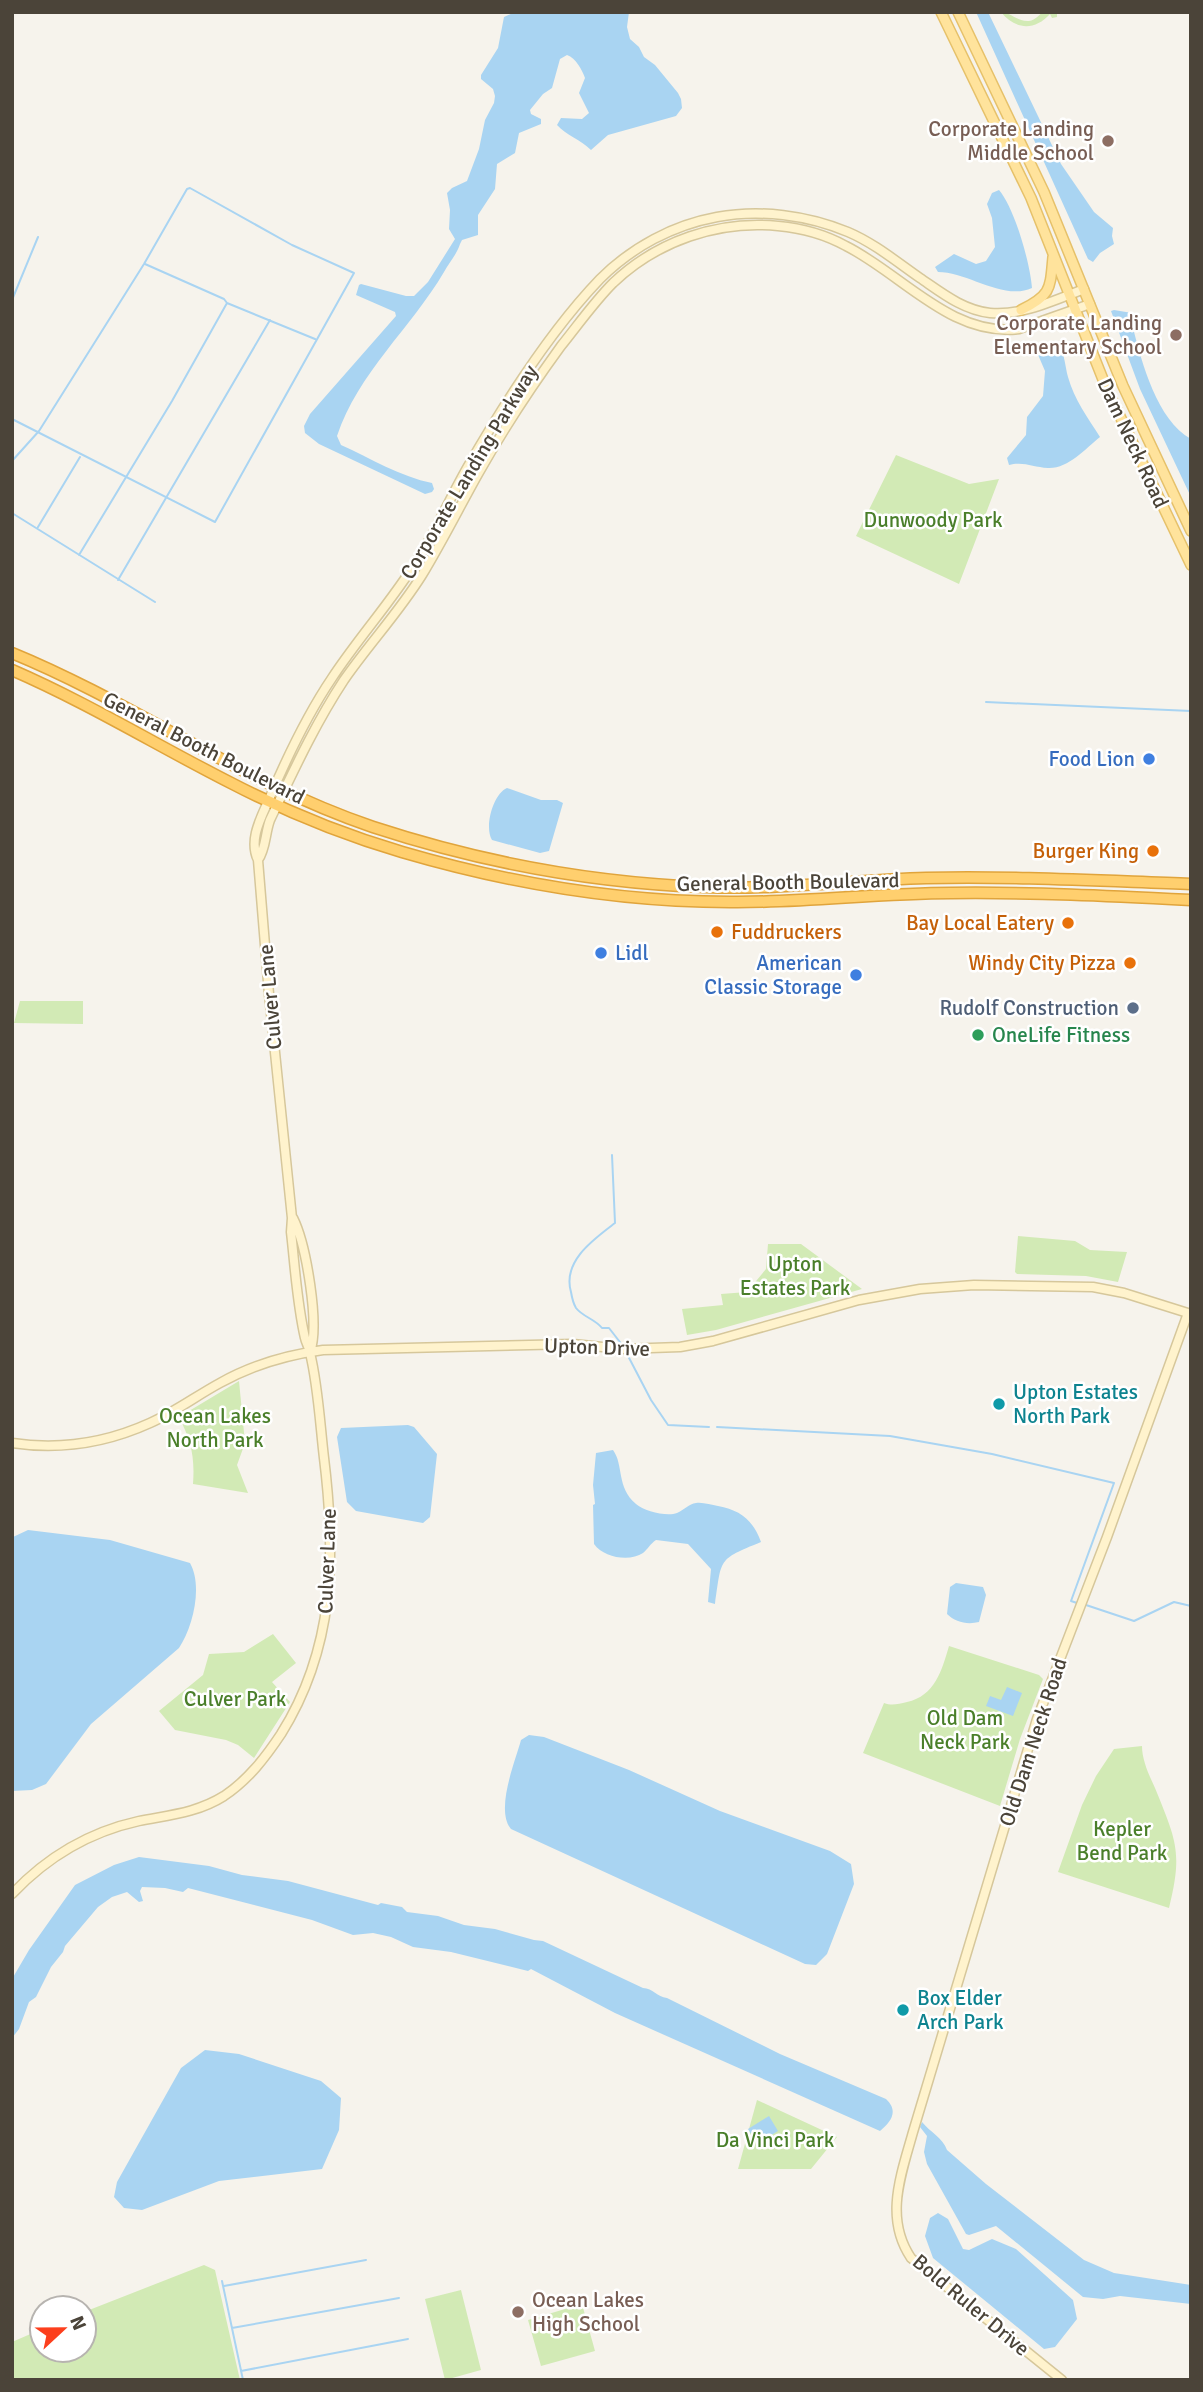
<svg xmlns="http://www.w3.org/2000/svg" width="1203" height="2392" font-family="Signika,sans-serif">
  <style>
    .green { fill: #d2eab5 }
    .water { fill: #a9d4f2 }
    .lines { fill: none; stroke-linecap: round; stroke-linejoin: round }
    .stream { stroke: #a9d4f2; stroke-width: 2 }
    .secondary-casing { stroke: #d6c79b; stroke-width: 11 }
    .primary-casing { stroke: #e6c16a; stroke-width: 12 }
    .highway-casing { stroke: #e0a43c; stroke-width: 13 }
    .secondary { stroke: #fff3cd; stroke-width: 8 }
    .primary { stroke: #ffe39c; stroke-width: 9 }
    .highway { stroke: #ffcf6e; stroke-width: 10 }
    .education-dot { fill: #8d6e63; stroke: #fff; stroke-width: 2.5 }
    .shop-dot { fill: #3f7fe0; stroke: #fff; stroke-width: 2.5 }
    .food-dot { fill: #e8710a; stroke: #fff; stroke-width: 2.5 }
    .service-dot { fill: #5c6f8a; stroke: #fff; stroke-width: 2.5 }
    .leisure-dot { fill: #2e9e5b; stroke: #fff; stroke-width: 2.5 }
    .culture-dot { fill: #0f9aa8; stroke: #fff; stroke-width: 2.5 }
    .labels { text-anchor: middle; stroke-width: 5; stroke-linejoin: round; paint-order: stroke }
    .education-label { font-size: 21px; fill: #785e54; stroke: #fff; text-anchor: end }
    .street-label { font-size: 21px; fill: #4b4439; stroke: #fff }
    .park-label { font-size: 21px; fill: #4a7f2a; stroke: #fff }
    .shop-label { font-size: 21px; fill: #366cbe; stroke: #fff; text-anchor: end }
    .food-label { font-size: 21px; fill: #c56008; stroke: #fff; text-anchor: end }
    .service-label { font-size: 21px; fill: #4e5e75; stroke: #fff; text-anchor: end }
    .leisure-label { font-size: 21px; fill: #27864d; stroke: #fff; text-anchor: start }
    .culture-label { font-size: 21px; fill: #0d838f; stroke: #fff; text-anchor: start }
  </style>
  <rect width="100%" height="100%" fill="#f6f3ec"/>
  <path class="green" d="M 1001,12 C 1011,12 1017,22 1029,21 C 1036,20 1039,14 1044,12 C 1048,11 1053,12 1057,12 L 1057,17 L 1052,18 L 1050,14 C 1035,31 1015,30 1001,12 Z
    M 896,455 L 969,484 L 999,479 L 959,584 L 856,536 Z
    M 20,1001 L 83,1001 L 83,1024 L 14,1023 Z
    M 1018,1236 L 1075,1241 L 1090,1250 L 1127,1252 L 1118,1282 L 1086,1276 L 1017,1274 L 1015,1272 Z
    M 768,1244 L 801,1244 L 862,1289 L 716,1330 L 687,1335 L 682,1309 L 723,1305 L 721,1294 L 747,1292 L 766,1269 Z
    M 239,1381 L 245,1443 L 237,1465 L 248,1493 L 193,1484 C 195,1456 191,1441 179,1417 Z
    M 273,1634 L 296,1663 L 272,1682 L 290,1702 L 254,1758 L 238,1745 L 226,1740 L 175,1730 L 159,1711 L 203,1675 L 209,1654 L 244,1652 Z
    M 949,1646 L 1039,1675 L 1043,1679 L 1020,1739 L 1000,1806 L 863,1753 L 884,1703 C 892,1706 898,1704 907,1702 C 935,1696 942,1670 949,1646 Z
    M 1142,1746 C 1142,1760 1149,1775 1155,1788 C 1176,1840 1183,1852 1169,1908 L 1058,1872 L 1082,1805 L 1096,1776 L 1114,1749 Z
    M 757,2100 L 837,2137 L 811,2169 L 738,2169 Z
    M 204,2265 L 215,2270 L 240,2380 L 12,2380 L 12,2342 L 42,2329 L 42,2350 L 84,2350 L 84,2312 Z
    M 461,2290 L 481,2370 L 445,2380 L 425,2299 Z
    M 582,2304 L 595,2351 L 541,2366 L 528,2320 Z"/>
  <path class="water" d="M 515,12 L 629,12 L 627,27 L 630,39 L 639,47 L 644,57 L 655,65 L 678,93 L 681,99 L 682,108 L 676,116 L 608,135 L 591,150 C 581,140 566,135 557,125 L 561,118 L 582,119 L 589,113 L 579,93 L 585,78 C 582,70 576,58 567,55 L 560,59 L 552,88 L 543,94 L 530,110 L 531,114 L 541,119 L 541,124 L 519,133 L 515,153 L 497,164 L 495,189 L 478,215 L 478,235 L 462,240 L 460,244 C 457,254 449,263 444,272 C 411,328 358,373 337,436 L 341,445 C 370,458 401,477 432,483 L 434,489 L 432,492 L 425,494 L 319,444 L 305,433 L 304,426 L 310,414 L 396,316 L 395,312 L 356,295 L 359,285 L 361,284 L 406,296 L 414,296 L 428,282 L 455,239 L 449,229 L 450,210 L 447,193 L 452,188 L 467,181 L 479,149 L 485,120 L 494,103 L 495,96 L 493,89 L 481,79 L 481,75 L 498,48 L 504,17 Z
    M 976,12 L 988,12 L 1061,164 L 1094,212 L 1113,228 L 1112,236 L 1114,244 L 1100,253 L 1093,262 L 1088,259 Z
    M 999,190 C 1015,209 1030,263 1032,288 C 1003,301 968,272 938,272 L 935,267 L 954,254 L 976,264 L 986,261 L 995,247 L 992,218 L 987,204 L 992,193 Z
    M 1114,310 L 1138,314 L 1140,321 L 1133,328 C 1142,363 1157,420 1191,439 L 1191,497 L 1140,389 L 1111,311 Z
    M 1045,342 L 1059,345 C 1065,355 1065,366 1068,377 C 1074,399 1088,418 1100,437 C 1085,449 1068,469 1048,468 C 1033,467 1023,461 1009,465 L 1007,458 L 1026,435 L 1027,417 L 1043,396 L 1045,371 L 1036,350 Z
    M 507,788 L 541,800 L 557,800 L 563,803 L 549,851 L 540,853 L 492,840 C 484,827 493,794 507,788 Z
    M 408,1425 L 414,1427 L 437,1454 L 430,1517 L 423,1523 L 356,1511 L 347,1502 L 337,1437 L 341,1428 Z
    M 613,1450 C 624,1465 616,1487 636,1504 C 644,1511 667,1517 677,1513 C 684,1510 689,1504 696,1503 C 703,1502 711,1505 718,1506 C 740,1510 753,1520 761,1542 C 717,1560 722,1558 715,1604 L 708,1602 L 711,1569 L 688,1544 L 656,1540 C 650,1544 648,1549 643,1553 C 630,1562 604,1558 594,1544 L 593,1505 L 595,1504 L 593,1485 L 596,1453 Z
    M 28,1530 L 110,1540 L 190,1563 C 203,1586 193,1627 179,1648 L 91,1724 L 46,1784 L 32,1790 L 12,1791 L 12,1542 L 13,1537 Z
    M 956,1583 L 983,1587 L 986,1595 L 979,1622 C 967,1625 955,1622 947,1614 L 950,1587 Z
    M 1007,1687 L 1022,1693 L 1013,1716 L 986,1706 L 990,1696 L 1001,1700 Z
    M 529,1735 L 544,1737 L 629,1770 L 720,1811 L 830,1851 L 851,1864 L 854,1884 L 827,1954 L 816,1965 L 805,1964 L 511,1829 C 495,1810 515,1762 521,1740 Z
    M 139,1857 L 209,1866 L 242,1875 L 288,1881 L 378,1905 L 381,1903 L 402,1907 L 407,1912 L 438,1916 L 464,1925 L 495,1929 L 534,1940 L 543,1941 L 643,1988 C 653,1988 657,1997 667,1998 L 780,2054 L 886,2099 C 899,2111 891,2122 880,2131 L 615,2013 L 531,1969 L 528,1971 L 451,1952 L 413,1947 L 391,1937 L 373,1933 L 353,1935 L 312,1920 L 188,1888 L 183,1892 L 165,1888 L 142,1887 L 140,1891 L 143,1901 L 139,1902 L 127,1892 L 112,1897 L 98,1907 L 65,1946 L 63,1952 L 51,1967 L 36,1997 L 29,2002 L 19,2029 L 12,2038 L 12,1979 L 29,1950 L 75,1885 L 114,1865 Z
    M 205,2050 L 239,2054 L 321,2081 L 341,2098 L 339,2130 L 322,2169 L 219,2181 L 142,2210 L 124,2208 L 114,2197 L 117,2182 L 181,2068 Z
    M 769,2116 L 778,2131 L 757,2144 L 748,2129 Z
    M 922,2122 C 930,2132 943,2138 947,2150 L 986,2184 L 1084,2260 L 1114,2273 L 1191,2285 L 1191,2304 L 1120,2296 L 1103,2299 L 1083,2297 L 996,2226 L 969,2235 L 966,2234 L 927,2164 L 924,2152 L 927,2136 L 920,2127 Z
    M 938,2213 L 948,2219 L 963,2249 L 969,2250 L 992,2239 L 1016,2249 L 1073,2300 L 1077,2319 L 1055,2347 L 1044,2349 L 933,2258 L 925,2236 L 930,2218 Z"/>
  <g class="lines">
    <path class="stream" d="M 145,264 L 224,299 L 227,303 L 315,339
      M 12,300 L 38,237
      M 12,419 L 215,522 L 354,273 L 292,245 L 190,188 L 187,189 L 144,264 L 39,431 L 12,461
      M 12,513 L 155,602
      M 38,527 L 80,457
      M 79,555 L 172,401 L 227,303
      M 118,580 L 270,320
      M 986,702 L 1191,711
      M 612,1155 L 615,1223 C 594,1239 562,1261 571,1292 C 572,1298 573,1303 576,1308 C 583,1317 595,1319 602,1328 L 609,1328 L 623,1346
      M 627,1354 L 651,1400 L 668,1425 L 709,1427
      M 717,1427 L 890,1436 L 992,1454 L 1114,1483 L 1071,1601 L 1077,1603
      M 1086,1605 L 1134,1621 L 1174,1602 L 1191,1606
      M 222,2281 L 243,2380
      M 224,2286 L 366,2260
      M 232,2328 L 399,2298
      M 241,2371 L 408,2339"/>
    <defs>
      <path id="secondary" d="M 258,860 C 266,849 265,833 270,820 C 293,772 315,724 344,680 C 369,644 399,612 422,575 C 442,542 459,508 478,474 C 503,430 531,387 561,346 C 578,325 594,302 613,283 C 657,241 718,220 778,226 C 801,228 826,235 846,246 C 902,274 951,337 1019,329 L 1090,304
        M 293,1218 C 306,1244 320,1325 310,1352
        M 12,1443 C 59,1450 106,1443 150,1423 C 175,1412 196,1396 220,1383 C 252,1365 286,1355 323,1350 L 573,1344 L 622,1349 L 680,1347 L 713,1341 L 859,1300 L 920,1289 L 974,1285 L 1093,1287 L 1124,1293 L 1191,1314
        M 12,1894 C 47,1857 89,1832 139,1821 C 169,1815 197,1813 224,1796 C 248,1780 265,1758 281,1734 C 335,1648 336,1555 324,1458 C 320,1424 318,1385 310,1353 C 309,1347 306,1343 305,1338 C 297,1304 295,1267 291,1232 L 292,1218 L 269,994 L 258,860 C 248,839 262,816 270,797 C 288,755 307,715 332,678 C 359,637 392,601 418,559 C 436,530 450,498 467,468 C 502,407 551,330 600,279 C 632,247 673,225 717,217 C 760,209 807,215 848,232 C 874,243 897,262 920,278 C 942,293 963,310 990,313 C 1022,316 1055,300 1084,289
        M 1062,2380 L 911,2258 C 884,2218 901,2175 913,2132 L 1037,1719 L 1107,1537 L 1188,1313"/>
      <path id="primary" d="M 941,12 L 1031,198 L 1106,387 L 1191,565
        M 958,12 L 1044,192 L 1123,386 L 1191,531
        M 1021,310 C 1052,295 1050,288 1053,257"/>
      <path id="highway" d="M 12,653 C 136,704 245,784 373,827 C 480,862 592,883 705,887 C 779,890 852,880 926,878 C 1014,876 1103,881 1191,884
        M 12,670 C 88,703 158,746 231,783 C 285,811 344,835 402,852 C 508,883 619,902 730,902 C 803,903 877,893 951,893 C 1031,892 1111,896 1191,900"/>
    </defs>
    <use href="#secondary" class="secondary-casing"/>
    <use href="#primary" class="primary-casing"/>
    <use href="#highway" class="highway-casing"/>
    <use href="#secondary" class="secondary"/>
    <use href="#primary" class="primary"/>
    <use href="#highway" class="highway"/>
  </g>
  <g class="education-dot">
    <circle cx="1108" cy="141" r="7"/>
    <circle cx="1176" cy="335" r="7"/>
    <circle cx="518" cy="2312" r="7"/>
  </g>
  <g class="shop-dot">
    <circle cx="1149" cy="759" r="7"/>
    <circle cx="601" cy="953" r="7"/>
    <circle cx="856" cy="975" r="7"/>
  </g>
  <g class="food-dot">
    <circle cx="1153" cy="851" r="7"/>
    <circle cx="1068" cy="923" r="7"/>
    <circle cx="717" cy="932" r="7"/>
    <circle cx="1130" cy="963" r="7"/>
  </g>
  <circle class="service-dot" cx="1133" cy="1008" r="7"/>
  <circle class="leisure-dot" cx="978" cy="1035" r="7"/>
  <g class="culture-dot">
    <circle cx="999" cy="1404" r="7"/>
    <circle cx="903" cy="2010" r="7"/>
  </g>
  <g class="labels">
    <g class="education-label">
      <text x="1094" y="136">Corporate Landing<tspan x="1094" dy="24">Middle School</tspan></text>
      <text x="1162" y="330">Corporate Landing<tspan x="1162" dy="24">Elementary School</tspan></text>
      <text x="532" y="2307" text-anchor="start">Ocean Lakes<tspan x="532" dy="24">High School</tspan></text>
    </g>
    <g class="street-label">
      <text transform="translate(1133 443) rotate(65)" y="7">Dam Neck Road</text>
      <text transform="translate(469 472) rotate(-59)" y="7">Corporate Landing Parkway</text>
      <text transform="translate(204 748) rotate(27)" y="7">General Booth Boulevard</text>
      <text transform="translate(788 882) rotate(-1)" y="7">General Booth Boulevard</text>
      <text transform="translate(270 997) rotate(-95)" y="7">Culver Lane</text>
      <text transform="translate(597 1347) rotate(2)" y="7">Upton Drive</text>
      <text transform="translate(327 1561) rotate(-88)" y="7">Culver Lane</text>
      <text transform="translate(1033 1742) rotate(-72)" y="7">Old Dam Neck Road</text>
      <text transform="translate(971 2305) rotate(40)" y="7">Bold Ruler Drive</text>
    </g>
    <g class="park-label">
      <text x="933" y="527">Dunwoody Park</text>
      <text x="795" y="1271">Upton<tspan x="795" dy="24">Estates Park</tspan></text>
      <text x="215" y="1423">Ocean Lakes<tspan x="215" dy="24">North Park</tspan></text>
      <text x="235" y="1706">Culver Park</text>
      <text x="965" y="1725">Old Dam<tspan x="965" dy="24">Neck Park</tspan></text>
      <text x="1122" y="1836">Kepler<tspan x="1122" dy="24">Bend Park</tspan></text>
      <text x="775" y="2147">Da Vinci Park</text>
    </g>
    <g class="shop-label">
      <text x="1135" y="766">Food Lion</text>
      <text x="615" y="960" text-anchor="start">Lidl</text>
      <text x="842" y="970">American<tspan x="842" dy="24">Classic Storage</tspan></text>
    </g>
    <g class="food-label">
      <text x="1139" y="858">Burger King</text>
      <text x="1054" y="930">Bay Local Eatery</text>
      <text x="731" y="939" text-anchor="start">Fuddruckers</text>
      <text x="1116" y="970">Windy City Pizza</text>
    </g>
    <g class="service-label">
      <text x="1119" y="1015">Rudolf Construction</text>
    </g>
    <g class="leisure-label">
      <text x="992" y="1042">OneLife Fitness</text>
    </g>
    <g class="culture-label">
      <text x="1013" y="1399">Upton Estates<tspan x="1013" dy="24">North Park</tspan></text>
      <text x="917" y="2005">Box Elder<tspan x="917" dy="24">Arch Park</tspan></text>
    </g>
  </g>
  <rect width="1203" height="2392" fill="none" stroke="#4b4439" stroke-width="28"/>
  <g transform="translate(63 2329) rotate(68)"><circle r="33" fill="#ffffff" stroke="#b7b4b0" stroke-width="2"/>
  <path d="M0-5L12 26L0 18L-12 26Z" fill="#fc3f1d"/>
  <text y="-10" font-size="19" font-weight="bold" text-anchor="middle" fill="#4b4439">N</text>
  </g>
</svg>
